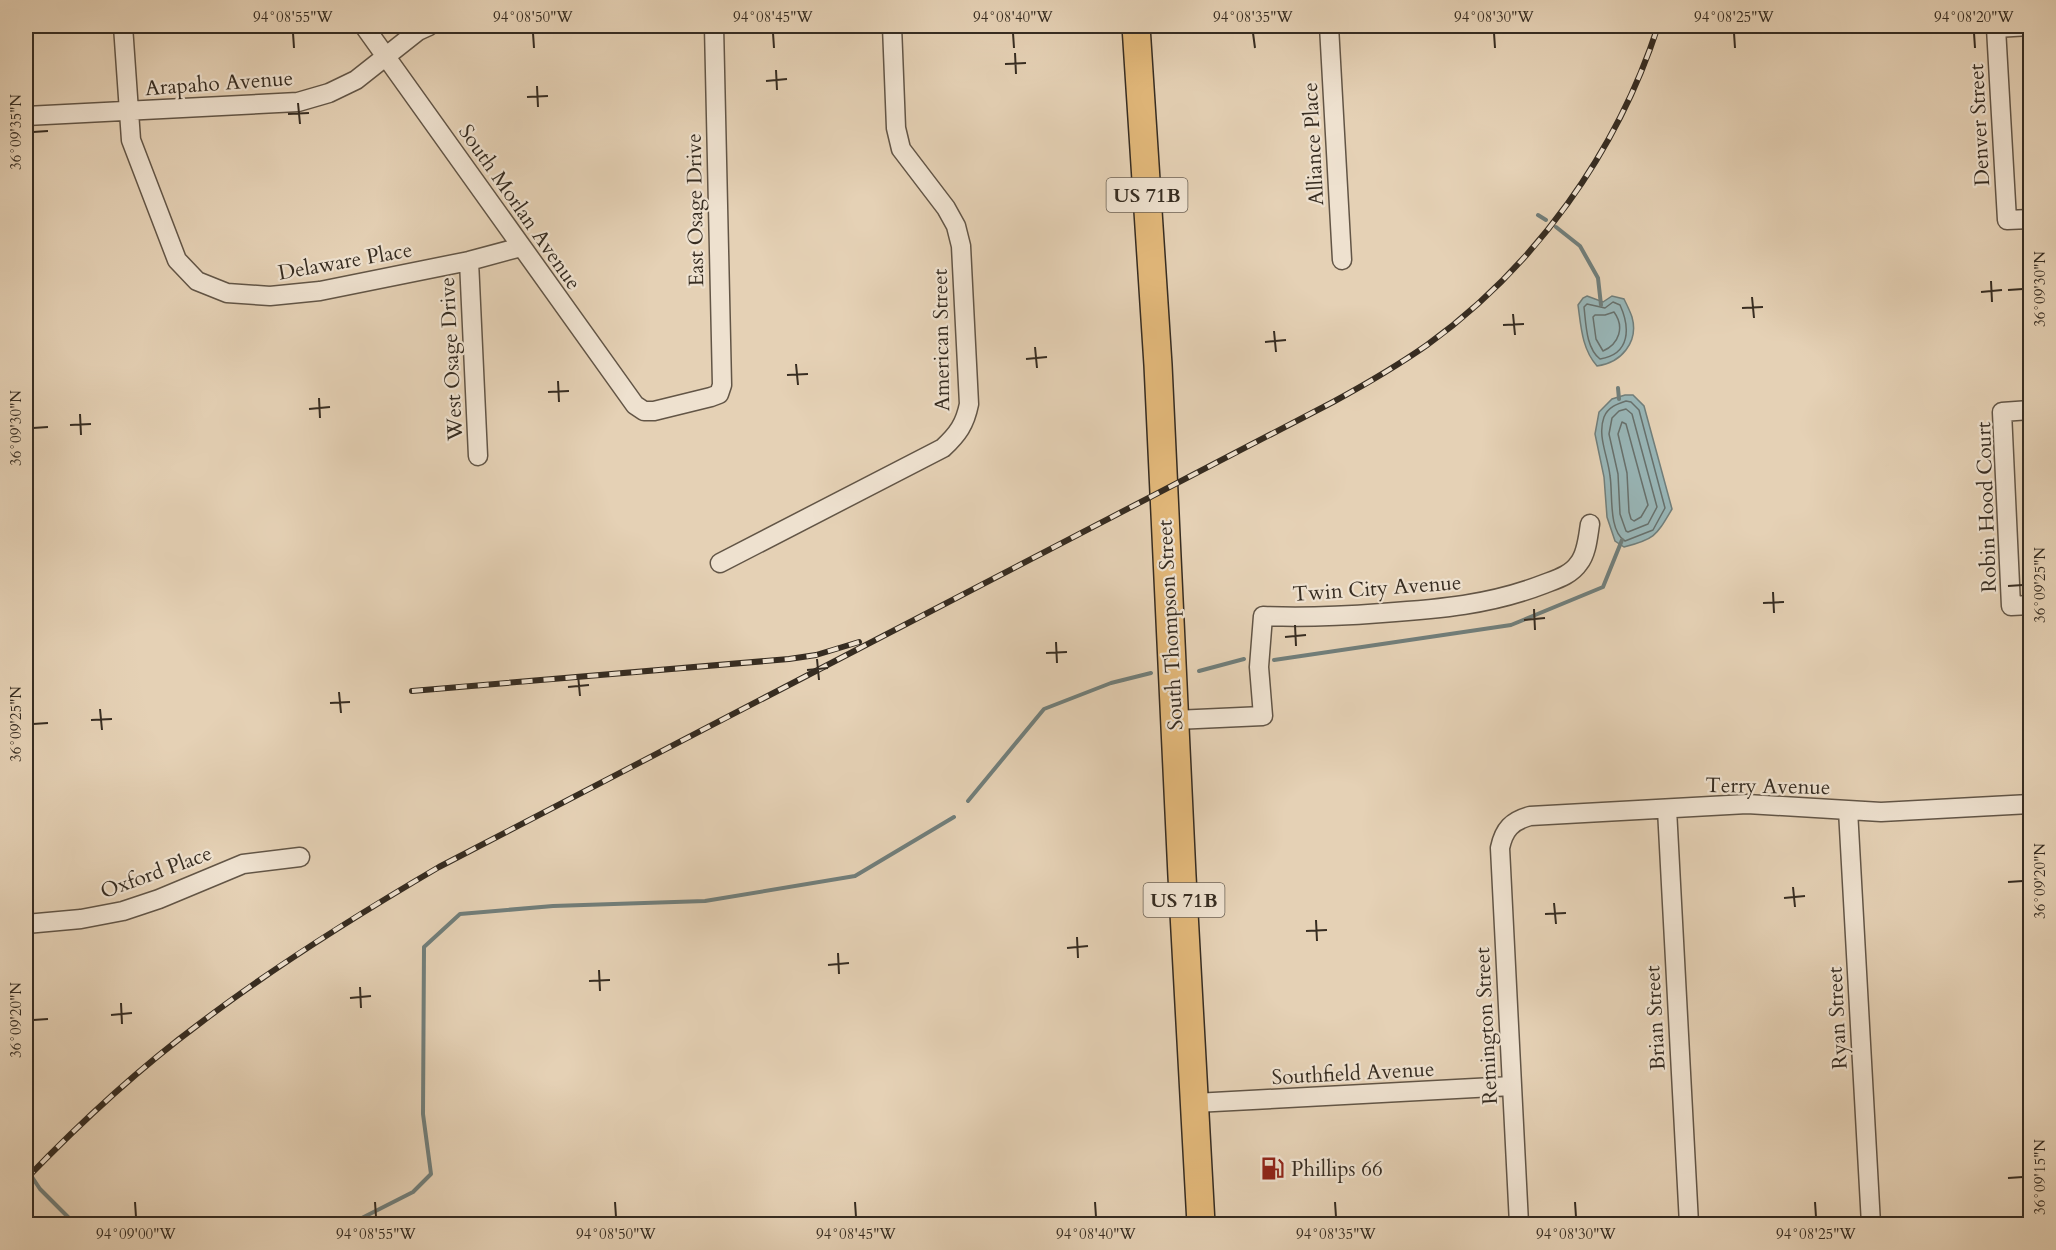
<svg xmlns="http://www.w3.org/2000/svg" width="2056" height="1250" font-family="Cardo,serif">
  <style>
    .water { fill: #98b5b6; stroke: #717e7a; stroke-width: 1.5 }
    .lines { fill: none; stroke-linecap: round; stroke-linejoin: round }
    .shore { stroke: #67706c; stroke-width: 1.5 }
    .stream { stroke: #717e7a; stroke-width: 4 }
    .minor-casing { stroke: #625546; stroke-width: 21 }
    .highway-casing { stroke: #362c21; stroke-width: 30 }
    .minor { stroke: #eee1cf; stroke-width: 18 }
    .highway { stroke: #e2b87a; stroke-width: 27 }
    .rail-casing { stroke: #362c21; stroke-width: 6 }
    .rail { stroke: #eee1cf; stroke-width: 4; stroke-dasharray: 11; stroke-linecap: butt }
    .ticks { fill: none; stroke: #362c21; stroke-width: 2 }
    .labels { text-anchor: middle; stroke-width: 4.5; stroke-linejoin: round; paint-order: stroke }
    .shield { fill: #eee1cf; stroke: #6d6255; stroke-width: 1.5 }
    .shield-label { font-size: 20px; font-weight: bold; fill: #362c21 }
    .street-label { font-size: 21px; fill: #362c21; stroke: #eee1cf }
    .poi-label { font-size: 21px; fill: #362c21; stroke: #eee1cf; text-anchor: start }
    .neatline { fill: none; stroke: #362c21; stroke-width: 2 }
    .ticks-label { font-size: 15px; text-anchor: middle; fill: #362c21 }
  </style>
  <rect width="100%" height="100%" fill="#e5d1b5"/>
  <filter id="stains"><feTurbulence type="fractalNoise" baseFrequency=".00333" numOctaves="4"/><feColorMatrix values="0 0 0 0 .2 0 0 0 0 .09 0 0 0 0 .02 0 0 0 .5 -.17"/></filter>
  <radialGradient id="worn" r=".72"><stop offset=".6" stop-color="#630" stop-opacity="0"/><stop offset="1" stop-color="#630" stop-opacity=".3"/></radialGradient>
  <path class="water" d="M 1587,296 L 1603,302 L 1612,296 L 1624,299 C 1627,305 1630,311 1632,317 C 1639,342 1621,363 1597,366 C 1582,349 1581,327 1578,305 L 1583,298 Z
    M 1625,395 L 1633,395 L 1644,406 L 1672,509 C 1656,536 1655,539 1624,547 L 1615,541 L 1607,517 L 1604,477 L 1595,434 L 1599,412 L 1612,399 Z"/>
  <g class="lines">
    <path class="shore" d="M 1613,302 L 1620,305 C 1630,327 1631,354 1600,359 C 1586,348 1586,324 1584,307 L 1587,304 L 1605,308 Z
      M 1614,312 C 1625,327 1619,344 1603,351 L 1596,339 L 1593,317 L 1595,315 L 1605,315 Z
      M 1626,401 L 1631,402 L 1639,410 L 1665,508 L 1653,530 L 1625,541 C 1608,531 1613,493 1610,476 C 1608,456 1597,436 1604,417 C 1608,407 1617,404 1626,401 Z
      M 1626,409 L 1632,414 L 1657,507 L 1648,524 L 1628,532 L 1626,531 L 1620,514 L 1618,474 L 1609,434 L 1612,418 L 1619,411 Z
      M 1622,422 L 1626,424 L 1648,505 L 1641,517 L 1634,521 L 1631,519 L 1629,512 L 1627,473 L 1618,434 Z"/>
    <path class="stream" d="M 1538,215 L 1546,220
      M 1556,227 L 1580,246 L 1598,278 L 1601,305
      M 1618,388 L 1619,399
      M 1274,660 L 1511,625 L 1603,587 L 1622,540
      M 1199,671 L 1244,659
      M 968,801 L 1044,709 L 1111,683 L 1151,673
      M 26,1168 L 40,1189 L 75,1224
      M 350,1224 L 413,1192 L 431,1174 L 423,1114 L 424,947 L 460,914 L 553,906 L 705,901 L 855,876 L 954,817"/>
    <defs>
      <path id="minor" d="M 123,26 L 131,140 L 177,260 L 197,281 L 227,293 L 270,296 L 320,291 L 469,261 L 521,247
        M 364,26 L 635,405 L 644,411 L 654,411 L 711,397 L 719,394 L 722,385 L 714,26
        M 1329,26 L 1342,260
        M 2030,26 L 1996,28 L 2007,220 L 2030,219
        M 26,116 L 298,102 L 329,93 L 356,80 L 418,31 L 429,26
        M 469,261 L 478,456
        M 2030,410 L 2002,412 L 2011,606 L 2030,605
        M 720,563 L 943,448 C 958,434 965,424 969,404 L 961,246 L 956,226 L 946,208 L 901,149 L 896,128 L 892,26
        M 1175,720 L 1263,716 L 1259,667 L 1263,616 C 1303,618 1343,616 1382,613 C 1439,609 1490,605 1544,584 C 1557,579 1571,575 1579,563 C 1587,553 1588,536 1590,524
        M 1667,809 L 1689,1224
        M 1848,810 L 1871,1224
        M 26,924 L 81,919 L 123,911 L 159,899 L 243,864 L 300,857
        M 1195,1103 L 1512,1086
        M 1519,1224 L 1500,848 C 1504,829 1512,821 1530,816 L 1747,804 L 1881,812 L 2030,804"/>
      <path id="highway" d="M 1136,26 L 1158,365 L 1182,876 L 1201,1224"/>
    </defs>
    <use href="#minor" class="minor-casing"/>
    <use href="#highway" class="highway-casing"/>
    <use href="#minor" class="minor"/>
    <use href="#highway" class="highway"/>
    <defs>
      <path id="rail" d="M 412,691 L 789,659 L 816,655 L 859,642
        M 26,1179 C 79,1124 137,1070 199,1024 C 275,966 357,915 439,867 L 1333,402 C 1366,384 1397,366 1427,345 C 1535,267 1617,152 1658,26"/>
    </defs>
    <use href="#rail" class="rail-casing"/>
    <use href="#rail" class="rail"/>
  </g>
  <path class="ticks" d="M 293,33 L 294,48M 533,33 L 534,48M 773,33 L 774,48M 1013,33 L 1014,48M 1253,33 L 1255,48M 1494,33 L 1495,48M 1734,33 L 1735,48M 1974,33 L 1975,48M 1015,53 L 1016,74M 1005,64 L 1026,63M 776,70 L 777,90M 766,81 L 787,79M 537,86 L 538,107M 527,97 L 548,96M 298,103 L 300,124M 288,114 L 309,113M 33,132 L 48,131M 1991,281 L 1992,302M 2008,290 L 2023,289M 1981,292 L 2002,290M 1752,297 L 1754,318M 1742,308 L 1763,307M 1513,314 L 1515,335M 1503,325 L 1524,324M 1274,331 L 1276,352M 1265,342 L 1286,340M 1035,347 L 1037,368M 1026,359 L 1047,357M 796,364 L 798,385M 787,375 L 808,374M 558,381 L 559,402M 548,392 L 569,391M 319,398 L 320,418M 309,409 L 330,407M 80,414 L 81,435M 70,425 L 91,424M 33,428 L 48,427M 2008,586 L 2023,585M 1773,592 L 1774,613M 1763,603 L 1784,602M 1534,609 L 1535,630M 1524,620 L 1545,618M 1295,625 L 1296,646M 1285,637 L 1306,635M 1056,642 L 1057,663M 1046,653 L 1067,652M 817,659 L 819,680M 807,670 L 828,668M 578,675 L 580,696M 568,687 L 589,685M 339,692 L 341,713M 330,703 L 350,702M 100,709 L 102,730M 91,720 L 112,719M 33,724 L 48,723M 2008,882 L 2023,881M 1793,887 L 1795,907M 1784,898 L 1805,896M 1554,903 L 1556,924M 1545,914 L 1566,913M 1316,920 L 1317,941M 1306,931 L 1327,930M 1077,937 L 1078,958M 1067,948 L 1088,946M 838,953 L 839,974M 828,965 L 849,963M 599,970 L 600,991M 589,981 L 610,980M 360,987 L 361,1008M 350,998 L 371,996M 121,1003 L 122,1024M 111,1015 L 132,1013M 33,1020 L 48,1019M 2008,1178 L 2023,1177M 135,1202 L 136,1217M 375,1202 L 376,1217M 615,1202 L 616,1217M 855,1202 L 856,1217M 1095,1202 L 1096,1217M 1335,1202 L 1336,1217M 1575,1202 L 1576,1217M 1815,1202 L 1816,1217"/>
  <defs>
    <symbol id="fuel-bare" viewBox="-9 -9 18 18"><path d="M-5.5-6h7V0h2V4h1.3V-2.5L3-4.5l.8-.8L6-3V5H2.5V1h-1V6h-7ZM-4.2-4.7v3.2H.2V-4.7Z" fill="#8f2418" stroke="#eee1cf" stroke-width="2.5" paint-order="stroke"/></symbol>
  </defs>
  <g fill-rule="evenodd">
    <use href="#fuel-bare" x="1256" y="1152" width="33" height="33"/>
  </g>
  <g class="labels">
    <g class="shield">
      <rect x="1106.5" y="178" width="81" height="34" rx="4.5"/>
      <rect x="1143.5" y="883" width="81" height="34" rx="4.5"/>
    </g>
    <g class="shield-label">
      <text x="1147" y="202">US 71B</text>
      <text x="1184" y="907">US 71B</text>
    </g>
    <g class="street-label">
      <text transform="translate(219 83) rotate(-4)" y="7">Arapaho Avenue</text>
      <text transform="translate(1979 125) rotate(-93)" y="7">Denver Street</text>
      <text transform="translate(1313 144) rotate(-93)" y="7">Alliance Place</text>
      <text transform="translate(520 207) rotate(55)" y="7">South Morlan Avenue</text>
      <text transform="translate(695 210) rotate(-91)" y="7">East Osage Drive</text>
      <text transform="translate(345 261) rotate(-10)" y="7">Delaware Place</text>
      <text transform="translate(941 340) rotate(-91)" y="7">American Street</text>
      <text transform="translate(451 359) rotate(-93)" y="7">West Osage Drive</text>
      <text transform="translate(1986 507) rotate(-92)" y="7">Robin Hood Court</text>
      <text transform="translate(1377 588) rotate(-4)" y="7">Twin City Avenue</text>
      <text transform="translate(1170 625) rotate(-93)" y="7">South Thompson Street</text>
      <text transform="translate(1768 786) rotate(1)" y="7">Terry Avenue</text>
      <text transform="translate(156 872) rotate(-20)" y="7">Oxford Place</text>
      <text transform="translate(1655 1018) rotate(-93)" y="7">Brian Street</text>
      <text transform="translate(1837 1018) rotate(-93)" y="7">Ryan Street</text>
      <text transform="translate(1486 1026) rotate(-93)" y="7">Remington Street</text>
      <text transform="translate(1353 1073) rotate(-3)" y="7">Southfield Avenue</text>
    </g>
    <g class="poi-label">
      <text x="1291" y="1176">Phillips 66</text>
    </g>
  </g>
  <rect width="2056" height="1250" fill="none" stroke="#e5d1b5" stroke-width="66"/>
  <rect x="33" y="33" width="1990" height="1184" class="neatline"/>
  <g class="ticks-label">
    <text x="293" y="22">94°08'55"W</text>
    <text x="533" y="22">94°08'50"W</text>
    <text x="773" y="22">94°08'45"W</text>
    <text x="1013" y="22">94°08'40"W</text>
    <text x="1253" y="22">94°08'35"W</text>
    <text x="1494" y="22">94°08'30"W</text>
    <text x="1734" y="22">94°08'25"W</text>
    <text x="1974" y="22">94°08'20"W</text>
    <text transform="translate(16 132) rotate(-90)" y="5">36°09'35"N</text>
    <text transform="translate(2040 289) rotate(-90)" y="5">36°09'30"N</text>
    <text transform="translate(16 428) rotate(-90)" y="5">36°09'30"N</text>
    <text transform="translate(2040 585) rotate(-90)" y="5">36°09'25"N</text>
    <text transform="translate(16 724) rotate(-90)" y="5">36°09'25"N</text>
    <text transform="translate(2040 881) rotate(-90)" y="5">36°09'20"N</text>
    <text transform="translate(16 1020) rotate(-90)" y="5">36°09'20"N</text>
    <text transform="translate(2040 1177) rotate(-90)" y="5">36°09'15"N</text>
    <text x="136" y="1239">94°09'00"W</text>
    <text x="376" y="1239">94°08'55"W</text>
    <text x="616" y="1239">94°08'50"W</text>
    <text x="856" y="1239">94°08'45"W</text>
    <text x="1096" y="1239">94°08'40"W</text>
    <text x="1336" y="1239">94°08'35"W</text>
    <text x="1576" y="1239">94°08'30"W</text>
    <text x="1816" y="1239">94°08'25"W</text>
  </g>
  <rect width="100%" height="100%" filter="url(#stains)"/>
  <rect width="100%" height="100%" fill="url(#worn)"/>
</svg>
